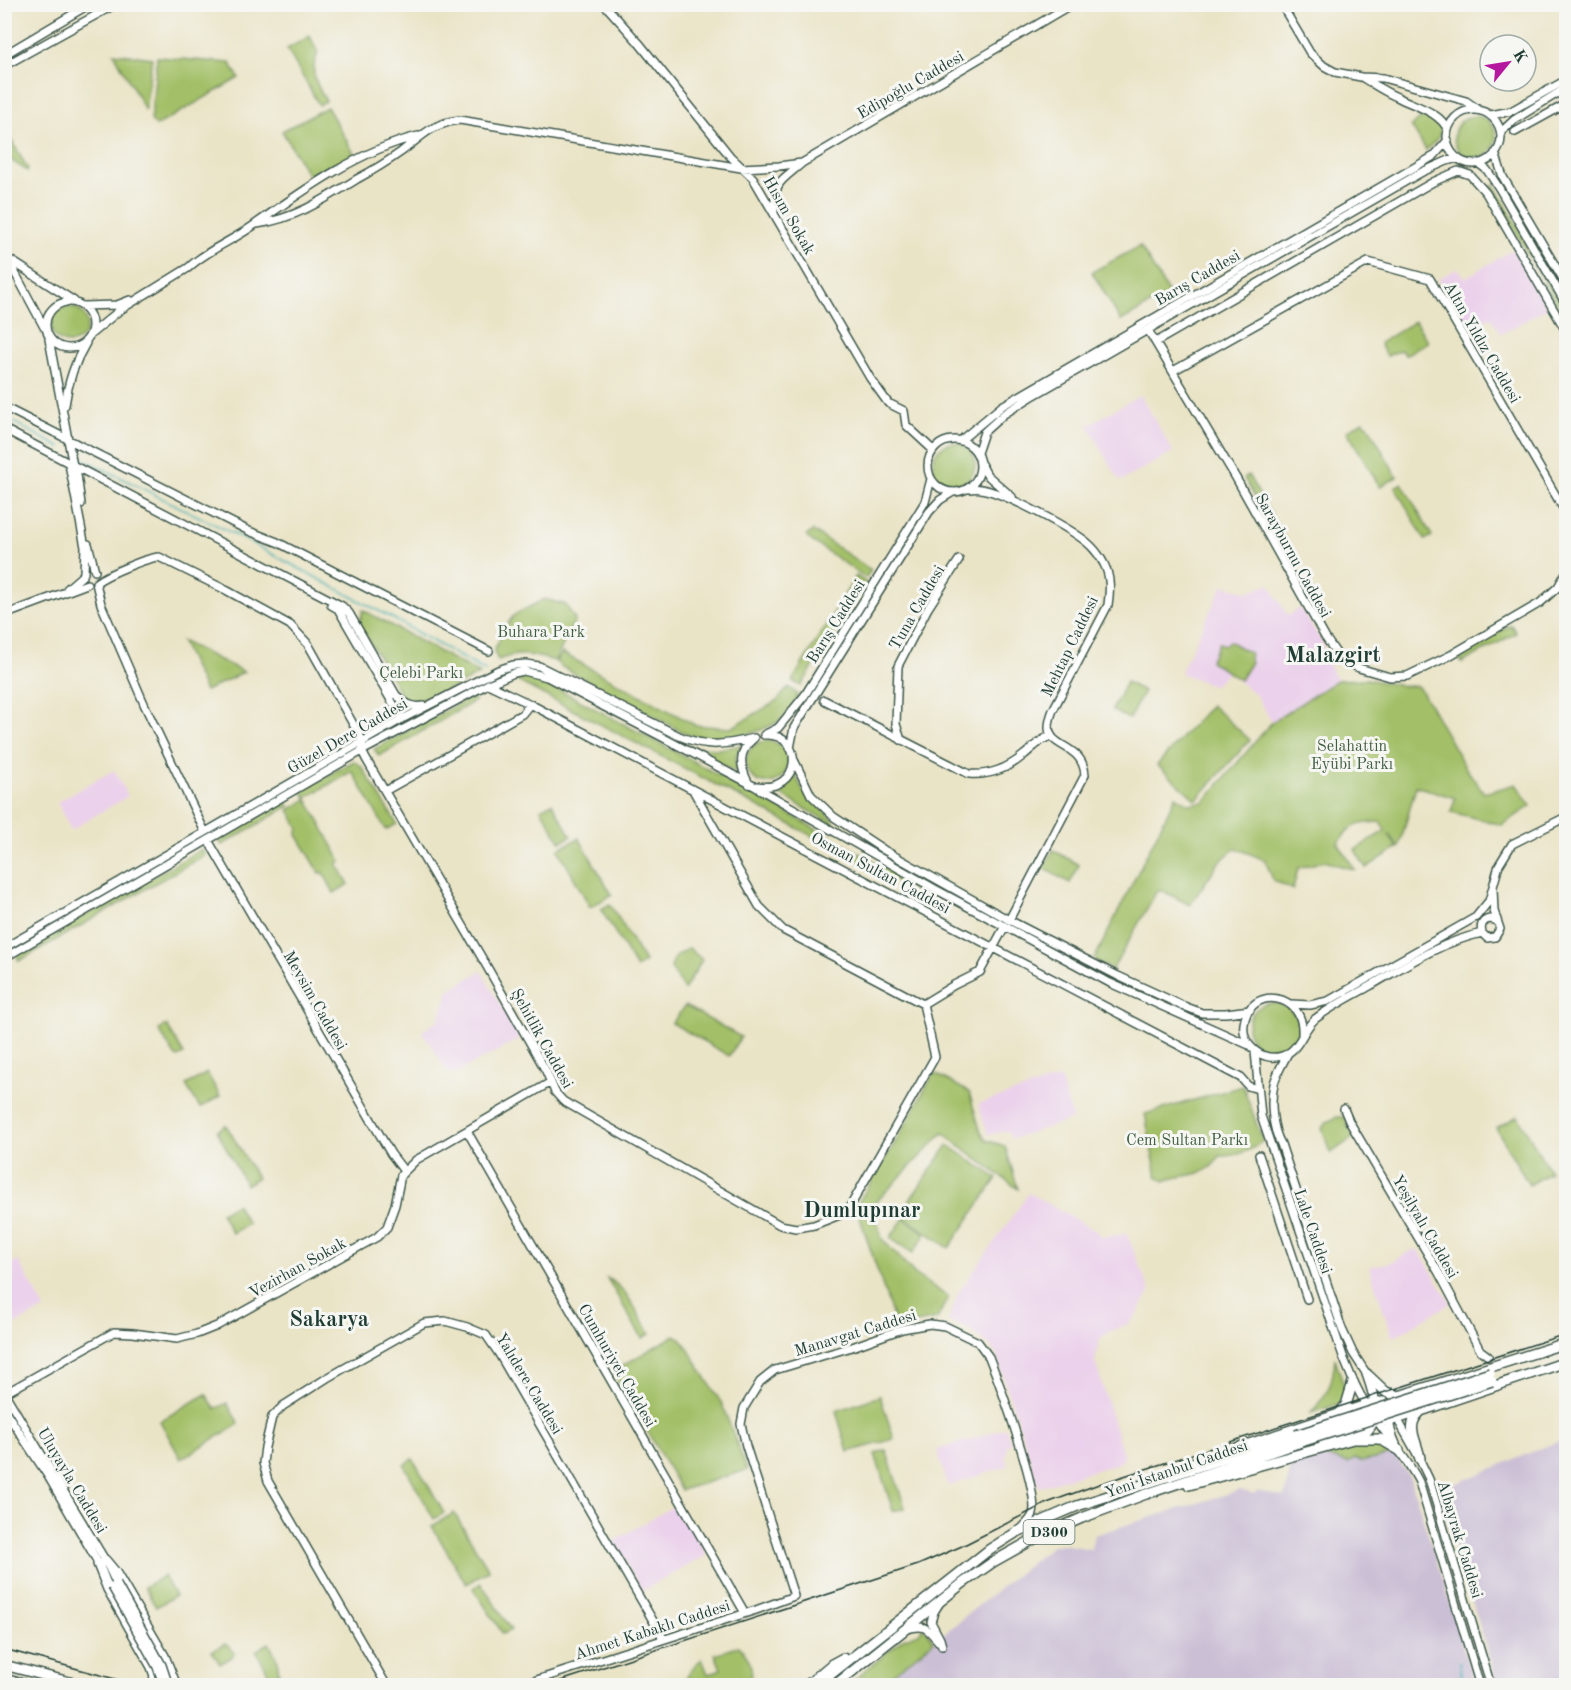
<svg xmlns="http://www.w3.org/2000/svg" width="1571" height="1690" font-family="'Old Standard TT',serif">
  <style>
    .built { fill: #ebd1eb }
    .industrial { fill: #cbbfd5 }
    .green { fill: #a3c067; stroke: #617e4e; stroke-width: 1.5 }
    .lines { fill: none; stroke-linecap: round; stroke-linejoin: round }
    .stream { stroke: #3badb3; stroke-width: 1.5 }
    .secondary-casing { stroke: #3d564a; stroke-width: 10 }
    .highway-casing { stroke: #3d564a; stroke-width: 12 }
    .secondary { stroke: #fff; stroke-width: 7 }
    .highway { stroke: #fff; stroke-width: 9 }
    .tram { stroke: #1f3d34; stroke-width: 1.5 }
    .secondary-bridge-casing { stroke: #3d564a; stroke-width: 10; stroke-linecap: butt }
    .highway-bridge-casing { stroke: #3d564a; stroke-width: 12; stroke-linecap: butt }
    .secondary-bridge { stroke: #fff; stroke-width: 7 }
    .highway-bridge { stroke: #fff; stroke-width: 9 }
    .labels { text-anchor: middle; stroke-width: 6; stroke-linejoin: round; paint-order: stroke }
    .shield { fill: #f6f6f2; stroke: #60746d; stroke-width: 1.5 }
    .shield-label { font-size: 15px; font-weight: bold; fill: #1f3d34 }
    .street-label { font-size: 16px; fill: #1f3d34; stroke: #f6f6f2 }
    .park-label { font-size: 16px; fill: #405e41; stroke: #f6f6f2 }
    .district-label { font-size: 22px; font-weight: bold; fill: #1f3d34; stroke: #f6f6f2 }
  </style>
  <rect width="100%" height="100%" fill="#f6f6f2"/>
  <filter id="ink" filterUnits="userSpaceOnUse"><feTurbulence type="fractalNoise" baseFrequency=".0167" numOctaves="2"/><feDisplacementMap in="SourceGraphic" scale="12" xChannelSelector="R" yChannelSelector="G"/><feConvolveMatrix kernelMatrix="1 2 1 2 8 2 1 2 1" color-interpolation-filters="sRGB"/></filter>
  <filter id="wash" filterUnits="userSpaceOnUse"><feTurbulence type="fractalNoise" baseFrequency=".008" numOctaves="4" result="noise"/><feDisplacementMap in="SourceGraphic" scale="24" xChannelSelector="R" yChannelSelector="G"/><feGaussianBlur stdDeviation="1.35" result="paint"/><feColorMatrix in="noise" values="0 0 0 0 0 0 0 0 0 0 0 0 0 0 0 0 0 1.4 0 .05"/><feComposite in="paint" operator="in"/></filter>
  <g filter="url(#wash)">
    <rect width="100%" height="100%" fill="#eae4c7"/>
    <path class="built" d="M 1514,249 L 1547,308 L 1501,334 L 1491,317 L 1467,330 L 1438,279 L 1458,268 L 1465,278 Z
      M 1140,395 L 1173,452 L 1123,480 L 1119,480 L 1088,425 Z
      M 1269,584 L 1288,616 L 1300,608 L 1324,645 L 1322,655 L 1337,679 L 1272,722 L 1255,694 L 1227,672 L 1214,686 L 1180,673 L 1223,585 L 1248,592 Z
      M 114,770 L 128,796 L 71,830 L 57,802 Z
      M 481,971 L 520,1039 L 454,1074 L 447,1071 L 422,1031 L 438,1021 L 449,990 Z
      M 1060,1078 L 1073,1119 L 1012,1139 L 1007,1131 L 988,1135 L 978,1104 Z
      M 1029,1193 L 1096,1231 L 1101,1237 L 1127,1234 L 1150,1291 L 1134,1318 L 1128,1324 L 1108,1332 L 1099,1341 L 1095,1361 L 1124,1457 L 1119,1463 L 1039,1487 L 996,1354 L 991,1347 L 970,1330 L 948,1321 L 959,1292 Z
      M 1415,1249 L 1419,1251 L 1451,1303 L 1394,1337 L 1392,1336 L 1369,1267 L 1392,1262 Z
      M 18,1260 L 45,1309 L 12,1326 L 5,1312 L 5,1267 Z
      M 1006,1428 L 1011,1444 L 1006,1446 L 1007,1451 L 1005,1457 L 1008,1466 L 948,1486 L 937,1450 Z
      M 677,1504 L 707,1555 L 642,1591 L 614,1541 Z"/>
    <path class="industrial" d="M 1566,1438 L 1566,1685 L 1498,1685 L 1438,1491 Z
      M 1395,1454 L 1411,1480 L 1475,1685 L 879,1686 L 1052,1546 L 1061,1544 L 1091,1549 L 1094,1535 L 1240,1490 L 1255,1494 L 1257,1491 L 1285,1497 L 1291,1464 L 1321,1455 L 1348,1463 L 1355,1459 L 1361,1462 Z"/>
    <path class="green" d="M 310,36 L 318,53 C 309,72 316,84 326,101 L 319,105 L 287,49 Z
      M 114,53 L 152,58 L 145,110 Z
      M 157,57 L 230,63 L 239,78 L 156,126 L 151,120 Z
      M 327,107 L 355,155 L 311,180 L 282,131 Z
      M 1426,115 L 1441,124 C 1443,136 1434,143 1426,150 L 1411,126 Z
      M1454 137a21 21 0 1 1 42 0a21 21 0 1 1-42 0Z
      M 4,128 L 28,169 L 27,171 L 5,156 Z
      M 1494,185 L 1566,310 L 1566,319 L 1489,188 Z
      M 1140,246 L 1169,294 L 1121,321 L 1092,272 Z
      M51 325a18 18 0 1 1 36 0a18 18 0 1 1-36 0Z
      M 1415,321 L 1428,342 L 1405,355 L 1401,350 L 1387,356 L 1380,345 L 1381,342 Z
      M 1363,421 L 1368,425 L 1397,477 L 1380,487 L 1347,431 Z
      M933 464a21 21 0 1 1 42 0a21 21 0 1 1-42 0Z
      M 1248,475 L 1292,551 L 1287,554 L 1244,478 Z
      M 1402,483 L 1432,536 L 1425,540 L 1395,487 Z
      M 813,531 L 871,570 L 866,578 L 809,539 L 806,536 Z
      M 856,576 L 867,583 L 801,686 L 792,681 Z
      M 544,599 L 566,605 L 575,620 L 555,661 C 532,655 521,651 498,660 L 494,652 L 495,648 L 509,622 L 514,615 Z
      M 363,610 L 480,674 L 423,703 L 410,701 L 402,696 L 359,624 Z
      M 1511,625 L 1516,633 L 1462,663 L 1457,655 Z
      M 181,641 L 244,672 L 205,691 Z
      M 1229,641 L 1250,653 L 1249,660 L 1251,662 L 1240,680 L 1210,661 L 1219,643 L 1225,645 Z
      M 562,653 L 695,725 L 731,728 L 777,701 L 789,687 L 798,695 C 786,736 722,742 688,735 L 562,667 L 556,662 Z
      M 517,676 L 534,676 L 728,780 L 920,887 L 929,894 L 930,899 L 743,799 L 515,680 Z
      M 1366,679 L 1404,686 L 1417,686 L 1423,693 L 1465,767 L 1484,793 L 1516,784 L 1531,806 L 1502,825 L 1451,812 L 1455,798 L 1416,786 L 1399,848 L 1388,833 L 1397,848 L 1366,868 L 1355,850 L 1386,830 L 1381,822 C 1358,823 1351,824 1338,843 L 1355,870 L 1324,861 L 1298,868 L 1293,890 L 1273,880 L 1265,860 L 1236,848 L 1219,862 L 1190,905 L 1163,891 L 1157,891 L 1112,970 L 1094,960 L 1176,796 L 1189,804 L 1204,802 L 1272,722 L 1337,680 Z
      M 1126,682 L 1144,691 L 1129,719 L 1112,710 Z
      M 473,696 L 475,701 L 379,756 L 374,749 Z
      M 1211,705 L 1250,740 L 1196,800 L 1157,765 Z
      M746 762a21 21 0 1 1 42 0a21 21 0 1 1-42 0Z
      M 742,745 L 735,759 L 737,773 L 690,748 L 690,747 L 718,749 Z
      M 354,761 L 362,767 L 397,824 L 386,830 L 352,771 L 306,798 L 302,790 Z
      M 795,775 L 804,792 L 833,820 L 834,825 L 776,792 L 788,785 Z
      M 307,799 L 341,861 L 337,864 L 349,884 L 334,893 L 323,872 L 320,873 L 297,835 L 299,828 L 289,810 Z
      M 286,800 L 289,806 L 222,845 L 218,840 Z
      M 552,803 L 571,836 L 561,842 L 541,809 Z
      M 579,838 L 612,895 L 590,907 L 558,849 Z
      M 202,849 L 205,855 L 19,961 L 17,957 L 24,950 Z
      M 1053,850 L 1079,865 L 1070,883 L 1043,868 Z
      M 610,904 L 645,962 L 636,968 L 601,909 Z
      M 689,948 L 702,960 L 684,990 L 671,968 L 674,958 Z
      M1248 1028a25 25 0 1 1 50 0a25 25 0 1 1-50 0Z
      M 685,1006 L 741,1037 L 729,1056 L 672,1023 Z
      M 164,1026 L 167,1026 L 184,1054 L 178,1057 L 175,1056 L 160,1032 L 159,1030 Z
      M 207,1073 L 220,1096 L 200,1108 L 186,1085 Z
      M 934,1073 L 969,1092 L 980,1130 L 986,1140 L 1005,1146 L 1018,1189 L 943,1133 L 873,1205 L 882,1239 L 915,1274 L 948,1297 L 937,1319 L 900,1326 L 894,1320 L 856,1206 L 898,1138 Z
      M 1243,1086 L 1263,1141 C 1249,1152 1238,1156 1220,1156 C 1218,1159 1214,1164 1211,1167 C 1198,1177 1179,1175 1164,1181 L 1157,1177 L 1145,1114 Z
      M 1518,1116 L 1550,1172 L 1529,1185 L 1496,1128 Z
      M 1337,1117 L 1344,1117 L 1354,1137 L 1331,1153 L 1322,1128 L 1327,1122 Z
      M 226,1125 L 257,1178 L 246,1185 L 217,1131 Z
      M 948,1145 L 997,1178 L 949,1248 L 900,1214 Z
      M 236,1204 L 248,1224 L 232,1233 L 221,1213 Z
      M 904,1218 L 926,1234 L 913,1253 L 890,1238 Z
      M 607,1278 C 628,1289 638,1315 650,1334 L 642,1338 Z
      M 675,1335 L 682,1339 L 722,1404 L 747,1470 L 681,1490 L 613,1371 Z
      M 1335,1358 L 1345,1389 L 1342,1403 L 1311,1413 C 1328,1393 1333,1384 1335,1358 Z
      M 206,1394 L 215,1409 L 227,1403 L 239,1424 L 181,1459 L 160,1421 Z
      M 880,1396 L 894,1439 L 848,1452 L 836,1411 Z
      M 1373,1443 L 1388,1446 L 1395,1454 L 1361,1462 L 1355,1459 L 1348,1463 L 1321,1455 Z
      M 886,1450 L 905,1508 L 893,1511 L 875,1454 Z
      M 413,1459 L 444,1513 L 434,1519 L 404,1465 Z
      M 454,1513 L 489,1570 L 466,1584 L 432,1526 Z
      M 164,1576 L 175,1596 L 156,1607 L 144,1587 Z
      M 481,1583 L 511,1630 L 503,1634 L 473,1588 Z
      M 923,1627 L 934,1641 L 879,1685 L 847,1686 L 903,1639 L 919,1633 Z
      M 269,1643 L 278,1661 L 278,1670 L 284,1685 L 275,1685 L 256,1651 Z
      M 225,1644 L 231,1648 L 234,1653 L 232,1657 L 220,1664 L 212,1651 Z
      M 739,1646 C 750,1658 757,1673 745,1685 L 740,1685 L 737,1679 L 722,1685 L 681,1685 L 695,1665 L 702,1659 L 708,1674 L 721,1669 L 715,1654 Z"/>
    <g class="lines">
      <path class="stream" d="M 4,417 L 61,448
        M 79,457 L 240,537 L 392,618 L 485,671
        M 1460,1662 L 1462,1686"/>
    </g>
  </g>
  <g filter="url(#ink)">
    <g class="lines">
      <defs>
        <path id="secondary" d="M 604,4 L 639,43 L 730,156 L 753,178 L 870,378 L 888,403 L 904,411 L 906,425 L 933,450
          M 1281,4 L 1310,53 L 1324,66 L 1335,72 L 1361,77 L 1383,78 L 1466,101 L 1479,110
          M 4,55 L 90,4
          M 4,66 L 116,4
          M 1363,78 C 1375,85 1385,92 1397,97 C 1414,106 1439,111 1448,130
          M1447 137a27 27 0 1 1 54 0a27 27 0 1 1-54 0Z
          M 1491,115 L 1511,111 L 1566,80
          M 1501,132 L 1514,120 L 1566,88
          M 1515,132 L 1566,104
          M 1495,153 L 1503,177 L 1566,284
          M 1478,163 L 1487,170 L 1499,188 L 1566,304
          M 774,212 C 776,180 777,184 801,164
          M 257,224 C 295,219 325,199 357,179 C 372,171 387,162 401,152 C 421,137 432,123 460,120 L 741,168 L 779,166 L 802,163 L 1072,4
          M 4,256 L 74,301
          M 4,260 L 13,269 L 44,327
          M46 325a23 23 0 1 1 46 0a23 23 0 1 1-46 0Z
          M 83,306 L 117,305 L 130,300
          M 1148,330 L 1236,478 L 1325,637 L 1341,660 L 1359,668 L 1390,677 L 1407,676 L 1449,656 L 1540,603 L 1558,587 L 1566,573
          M 91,334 L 120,310 L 188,268 C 208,249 235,240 257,223 C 305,189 360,150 418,136
          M 49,339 L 73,466
          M 1156,342 L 1433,182 L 1458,171 L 1470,175 L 1486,193 L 1566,331
          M 1173,371 L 1368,262 L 1430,279 L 1566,513
          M 65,405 C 68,382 74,363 86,343
          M 4,407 L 249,531 L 277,542 L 489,651
          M 4,429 L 342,606 L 349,613 L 396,695 C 405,703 411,708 423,706
          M928 466a26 26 0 1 1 52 0a26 26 0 1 1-52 0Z
          M 961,440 L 1002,406 L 1434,156 L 1448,140
          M 977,453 L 984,432 L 1004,414 L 1031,397 L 1422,172 L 1447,161 L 1458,158
          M 69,464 L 85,547 L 84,573
          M 981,464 L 987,475 L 1012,497
          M 76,467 L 81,504
          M 967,489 C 972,489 977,488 981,489 C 1003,492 1075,530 1091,546 C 1096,551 1101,558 1104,564 C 1111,577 1110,591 1108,605 L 1053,710 C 1051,715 1049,722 1049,728 C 1050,749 1083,744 1085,775 L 1009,920
          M 88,544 L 95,571
          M 97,582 C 108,574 146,558 159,557 L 224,589 L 290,625 L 308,644 L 357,731 L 363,742 L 362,751 L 366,759 L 486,965 L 546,1071 L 555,1092 L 563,1101 L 780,1225 L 796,1228 L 814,1225 L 847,1212 L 935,1057 L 923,1004 L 954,985 L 980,972 L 1005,926
          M 96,583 L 101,604 L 145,706 L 205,832
          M 67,589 L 83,575
          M 331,605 L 338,609 L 402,719
          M 4,615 L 87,584
          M 488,684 L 530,704 L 1241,1078 L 1248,1086 L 1258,1089
          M 824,700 L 969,774 C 989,776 1009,768 1024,755 C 1033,748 1040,739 1051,736
          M 764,735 L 778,728 L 805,695 L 925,502 L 931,479
          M 901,740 L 896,724 L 898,666 L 928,608 L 959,560
          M 790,748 L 794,728 L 929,512 L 940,500 L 953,492
          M 794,760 L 811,795 L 834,817 L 884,850 L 1009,920 L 1118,976 L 1181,1005 L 1202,1013 L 1226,1013 L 1250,1010
          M 749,784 C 740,767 737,752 753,739
          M 757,786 C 802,793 805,735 767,735
          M 385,791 L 522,714 L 530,704
          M 694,792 L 759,906 L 783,930 L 923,1004
          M 208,840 L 391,1154 L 404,1171
          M 1482,933 C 1479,922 1487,916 1497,921
          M 4,948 L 402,719 L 498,670 L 513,665 L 526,664 L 539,666 L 679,736 C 708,748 725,745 754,738
          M 4,958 L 362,751 L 488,684 L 514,673 L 524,671 L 547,677 L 662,737 L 754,786 L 935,889 L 1110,983 L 1249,1045
          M 1291,1004 L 1310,1005 L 1328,1001 L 1476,917 L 1489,901 L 1499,865 L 1512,844 L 1566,817
          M 1302,1035 C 1306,992 1249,985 1244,1024 C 1241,1045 1262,1062 1282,1056 C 1300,1050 1302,1030 1315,1019 C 1332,1006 1352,996 1370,986 C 1408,964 1439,943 1482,933 L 1487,938 L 1495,937 L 1500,929 L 1494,911 L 1493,889
          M 1255,1051 L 1261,1116 L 1344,1359 C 1353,1383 1366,1407 1382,1428 C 1395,1446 1409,1462 1419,1482 L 1480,1686
          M 1288,1053 C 1283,1063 1276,1074 1274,1084 C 1270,1102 1272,1128 1281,1144 L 1342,1329 L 1353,1353 L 1368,1376
          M 1344,1109 L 1349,1121 L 1439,1273 L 1480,1350 L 1488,1356
          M 467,1131 L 745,1613
          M 1259,1155 L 1307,1299
          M 4,1392 L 105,1560 L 116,1583
          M 4,1394 L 114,1332 L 133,1333 L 177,1339 L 197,1334 L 217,1326 L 377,1237 L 387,1227 L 395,1205 L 401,1175 L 416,1160 L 551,1082
          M 4,1409 L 48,1476 L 100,1566
          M 1395,1415 L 1416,1452 L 1429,1479 L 1491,1686
          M 939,1604 L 934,1612 L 931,1622 L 940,1639 L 942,1646
          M 907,1629 C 925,1624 927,1628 938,1641
          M 387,1686 L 268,1481 L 263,1463 L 265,1447 L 272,1417 L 283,1406 L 327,1378 L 424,1323 L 445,1321 L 467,1327 L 486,1335 L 499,1354 L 663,1638
          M 518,1686 L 756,1610 L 794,1596 L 746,1446 L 741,1424 L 744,1408 L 760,1382 L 775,1370 L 855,1346 L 902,1329 L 930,1324 L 945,1326 L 978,1342 L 989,1357 C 999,1382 1040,1494 1033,1514 C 1031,1520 1025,1525 1021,1529"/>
        <path id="highway" d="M 1369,1376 L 1386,1392 L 1399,1396
          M 1420,1412 C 1404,1427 1418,1441 1420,1459
          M 1338,1414 L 1346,1405 L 1353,1382
          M 1384,1421 L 1397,1419 L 1566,1362
          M 1358,1437 C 1384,1424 1375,1396 1367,1374
          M 1323,1441 L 1358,1430 L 1361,1424 L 1359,1419
          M 1395,1444 C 1388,1429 1383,1407 1399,1396 L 1566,1343
          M 1189,1464 L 1375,1402 L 1384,1402 L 1390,1407
          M 1189,1485 L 1353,1439 L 1380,1439 L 1399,1450
          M 105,1560 L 115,1572 L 164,1656 L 176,1686
          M 98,1564 L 108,1589 L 152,1667 L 155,1676 L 153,1686
          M 4,1665 L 85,1686
          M 4,1679 L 31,1686
          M 806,1686 L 832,1664 L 843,1658
          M 816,1686 L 990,1549 L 1017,1532 L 1077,1506 L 1296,1435
          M 834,1686 L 963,1583 L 993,1562 L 1034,1539 L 1082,1518 L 1146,1494 L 1298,1443"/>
      </defs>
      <use href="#secondary" class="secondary-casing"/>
      <use href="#highway" class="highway-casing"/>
      <use href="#secondary" class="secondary"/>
      <use href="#highway" class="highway"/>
      <path class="tram" d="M 4,1649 L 141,1686
        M 545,1686 L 918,1565 L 962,1546 L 1047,1503 L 1099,1484 L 1566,1334"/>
      <defs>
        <path id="secondary-bridge" d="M 116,1583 L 162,1665 L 169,1686
          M 112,1587 L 157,1667 L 164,1686"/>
        <path id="highway-bridge" d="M 1296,1435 L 1490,1373
          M 1298,1443 L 1492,1381"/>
      </defs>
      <use href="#secondary-bridge" class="secondary-bridge-casing"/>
      <use href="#highway-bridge" class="highway-bridge-casing"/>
      <use href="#secondary-bridge" class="secondary-bridge"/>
      <use href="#highway-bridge" class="highway-bridge"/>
    </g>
  </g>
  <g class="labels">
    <rect class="shield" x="1023.5" y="1520" width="51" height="24" rx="4.5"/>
    <g class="shield-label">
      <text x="1049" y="1537">D300</text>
    </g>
    <g class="street-label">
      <text transform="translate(910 84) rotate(-30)" y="6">Edipoğlu Caddesi</text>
      <text transform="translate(790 215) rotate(60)" y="6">Hısım Sokak</text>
      <text transform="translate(1197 277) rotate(-30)" y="6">Barış Caddesi</text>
      <text transform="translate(1483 342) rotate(60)" y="6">Altın Yıldız Caddesi</text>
      <text transform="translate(1294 555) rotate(61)" y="6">Sarayburnu Caddesi</text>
      <text transform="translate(916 607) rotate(-60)" y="6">Tuna Caddesi</text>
      <text transform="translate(835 621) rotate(-58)" y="6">Barış Caddesi</text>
      <text transform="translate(1069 646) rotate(-64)" y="6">Mehtap Caddesi</text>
      <text transform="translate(347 735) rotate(-30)" y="6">Güzel Dere Caddesi</text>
      <text transform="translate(881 872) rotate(28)" y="6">Osman Sultan Caddesi</text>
      <text transform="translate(316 1000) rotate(60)" y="6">Mevsim Caddesi</text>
      <text transform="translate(543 1038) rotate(61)" y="6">Şehitlik Caddesi</text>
      <text transform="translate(1426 1226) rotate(60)" y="6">Yeşilyalı Caddesi</text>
      <text transform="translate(1314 1231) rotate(71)" y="6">Lale Caddesi</text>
      <text transform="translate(297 1267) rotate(-29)" y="6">Vezirhan Sokak</text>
      <text transform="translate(855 1332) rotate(-17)" y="6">Manavgat Caddesi</text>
      <text transform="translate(618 1365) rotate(60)" y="6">Cumhuriyet Caddesi</text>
      <text transform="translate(530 1383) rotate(59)" y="6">Yalıdere Caddesi</text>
      <text transform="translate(1176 1468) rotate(-19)" y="6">Yeni İstanbul Caddesi</text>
      <text transform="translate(73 1480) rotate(59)" y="6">Uluyayla Caddesi</text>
      <text transform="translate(1461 1539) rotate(73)" y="6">Albayrak Caddesi</text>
      <text transform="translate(652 1629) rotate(-18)" y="6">Ahmet Kabaklı Caddesi</text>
    </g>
    <g class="park-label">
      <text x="541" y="637">Buhara Park</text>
      <text x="421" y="678">Çelebi Parkı</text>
      <text x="1352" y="751">Selahattin<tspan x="1352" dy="18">Eyübi Parkı</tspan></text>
      <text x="1187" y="1145">Cem Sultan Parkı</text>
    </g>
    <g class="district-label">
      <text x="1333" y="662">Malazgirt</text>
      <text x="862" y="1217">Dumlupınar</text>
      <text x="329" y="1326">Sakarya</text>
    </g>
  </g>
  <rect width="1571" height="1690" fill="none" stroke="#f6f6f2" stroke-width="24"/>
  <g transform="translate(1508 63) rotate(60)"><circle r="28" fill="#f6f6f2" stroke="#a0aca6" stroke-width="1.5"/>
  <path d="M0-4.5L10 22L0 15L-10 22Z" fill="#b5179e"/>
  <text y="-9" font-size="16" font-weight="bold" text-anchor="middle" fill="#1f3d34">K</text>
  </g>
</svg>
